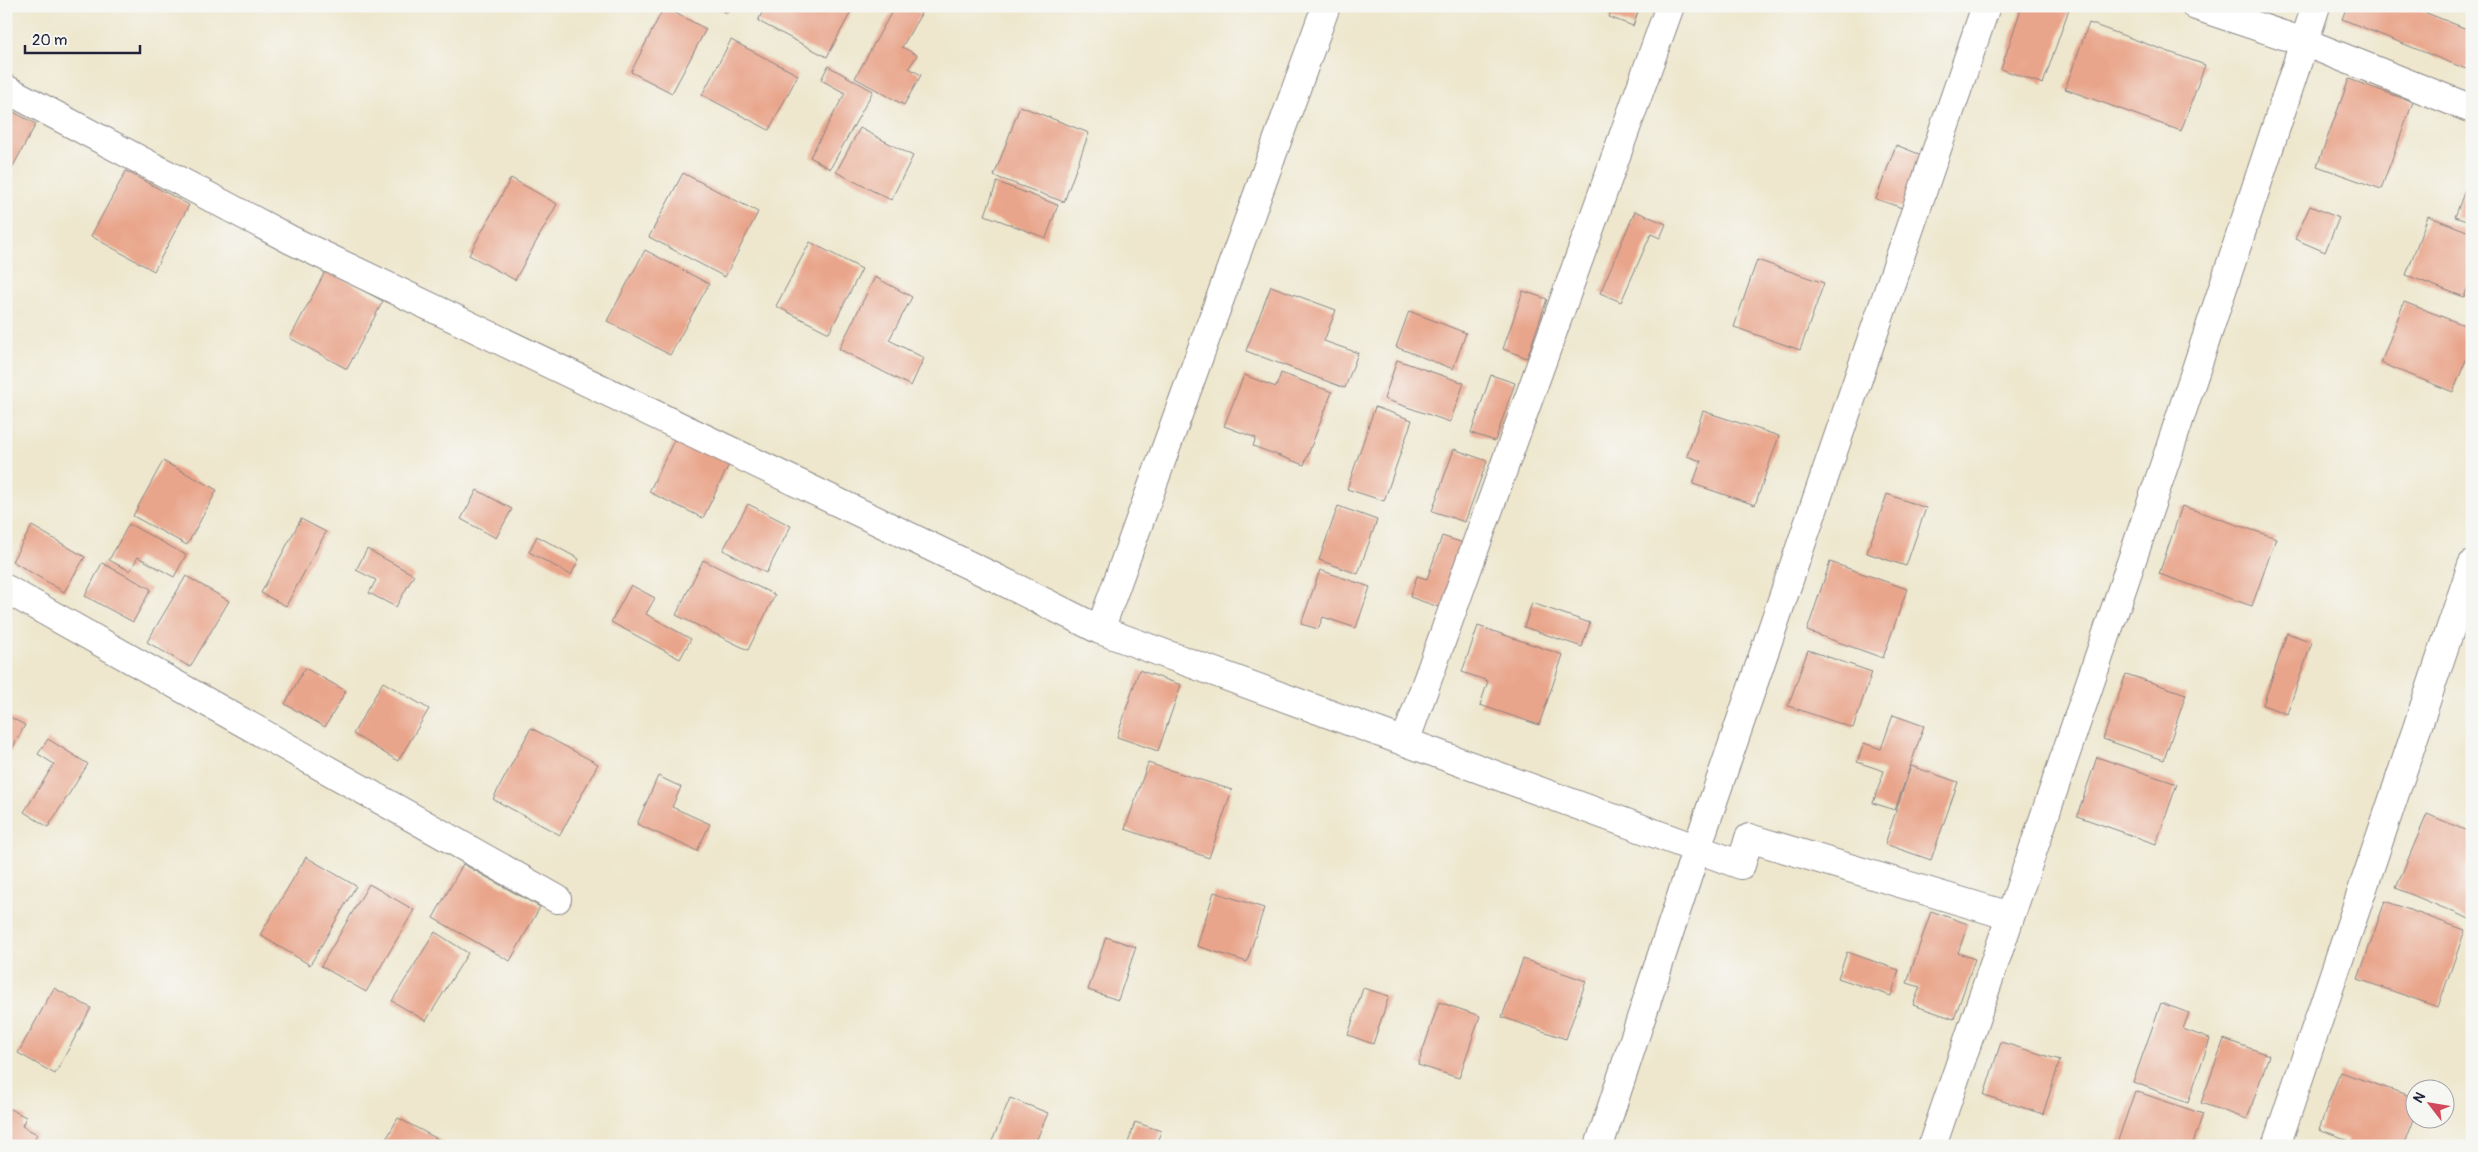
<svg xmlns="http://www.w3.org/2000/svg" width="2478" height="1152" font-family="Pangolin,sans-serif">
  <style>
    .building { fill: #e9a58b }
    .lines { fill: none; stroke-linecap: round; stroke-linejoin: round }
    .street-casing { stroke: #888484; stroke-width: 30 }
    .street { stroke: #fff; stroke-width: 28 }
  </style>
  <rect width="100%" height="100%" fill="#f6f6f2"/>
  <filter id="ink" filterUnits="userSpaceOnUse"><feTurbulence type="fractalNoise" baseFrequency=".02" numOctaves="2"/><feDisplacementMap in="SourceGraphic" scale="10" xChannelSelector="R" yChannelSelector="G"/><feConvolveMatrix kernelMatrix="1 2 1 2 8 2 1 2 1" color-interpolation-filters="sRGB"/></filter>
  <filter id="wash" filterUnits="userSpaceOnUse"><feTurbulence type="fractalNoise" baseFrequency=".0096" numOctaves="4" result="noise"/><feDisplacementMap in="SourceGraphic" scale="20" xChannelSelector="R" yChannelSelector="G"/><feGaussianBlur stdDeviation="1.12" result="paint"/><feColorMatrix in="noise" values="0 0 0 0 0 0 0 0 0 0 0 0 0 0 0 0 0 1.4 0 .05"/><feComposite in="paint" operator="in"/></filter>
  <g filter="url(#wash)">
    <rect width="100%" height="100%" fill="#eee7cd"/>
    <g id="blocks">
      <path class="building" d="M 714,6 L 730,6 L 727,13 Z
        M 765,6 L 854,6 L 827,57 L 758,21 Z
        M 895,6 L 908,6 L 921,14 L 902,47 L 917,55 L 909,68 L 921,75 L 904,105 L 855,78 Z
        M 1613,6 L 1640,6 L 1633,26 L 1609,17 Z
        M 2022,6 L 2070,6 L 2043,84 L 2001,69 Z
        M 2347,6 L 2409,6 L 2472,31 L 2472,55 L 2466,69 L 2342,19 Z
        M 664,7 L 706,29 L 672,93 L 631,72 Z
        M 2089,23 L 2205,65 L 2181,131 L 2065,89 Z
        M 731,40 L 798,75 L 769,130 L 702,95 Z
        M 828,66 L 873,91 L 830,169 L 810,157 L 845,93 L 821,80 Z
        M 2349,79 L 2413,102 L 2381,189 L 2317,166 Z
        M 1020,106 L 1089,133 L 1064,202 L 994,176 Z
        M 6,108 L 36,124 L 6,179 Z
        M 860,128 L 913,156 L 891,200 L 836,172 Z
        M 1896,145 L 1924,156 L 1905,209 L 1876,199 Z
        M 126,171 L 189,205 L 154,271 L 91,236 Z
        M 2472,171 L 2472,223 L 2455,217 Z
        M 683,173 L 758,212 L 725,277 L 649,237 Z
        M 511,178 L 557,204 L 515,280 L 469,255 Z
        M 997,182 L 1058,205 L 1046,238 L 985,215 Z
        M 2310,206 L 2339,218 L 2325,252 L 2295,239 Z
        M 1635,211 L 1666,224 L 1660,238 L 1651,234 L 1621,302 L 1600,293 Z
        M 2428,216 L 2472,233 L 2472,277 L 2464,297 L 2406,275 Z
        M 810,242 L 862,269 L 829,333 L 776,306 Z
        M 645,250 L 709,284 L 670,355 L 607,321 Z
        M 1757,260 L 1824,283 L 1800,350 L 1734,327 Z
        M 326,270 L 383,301 L 347,369 L 290,338 Z
        M 875,277 L 912,297 L 889,340 L 924,358 L 911,386 L 839,349 Z
        M 1271,286 L 1336,310 L 1324,341 L 1358,353 L 1345,388 L 1246,351 Z
        M 1523,291 L 1547,299 L 1527,358 L 1503,349 Z
        M 2404,302 L 2472,328 L 2472,345 L 2453,392 L 2381,363 Z
        M 1409,311 L 1466,333 L 1453,369 L 1396,347 Z
        M 1397,360 L 1464,383 L 1450,422 L 1384,399 Z
        M 1281,373 L 1332,392 L 1304,465 L 1253,446 L 1256,438 L 1224,426 L 1244,375 L 1276,387 Z
        M 1491,375 L 1515,383 L 1495,441 L 1471,433 Z
        M 1375,407 L 1412,420 L 1384,501 L 1347,489 Z
        M 1703,411 L 1779,436 L 1755,505 L 1693,484 L 1701,461 L 1687,456 Z
        M 679,430 L 733,456 L 703,518 L 649,492 Z
        M 1454,449 L 1487,461 L 1465,522 L 1432,511 Z
        M 163,461 L 217,490 L 187,545 L 133,516 Z
        M 477,490 L 512,509 L 496,538 L 461,519 Z
        M 1887,494 L 1926,508 L 1906,566 L 1867,553 Z
        M 748,504 L 791,526 L 766,573 L 723,550 Z
        M 1338,506 L 1377,520 L 1358,574 L 1319,560 Z
        M 2182,506 L 2276,538 L 2252,606 L 2159,574 Z
        M 301,519 L 326,532 L 286,606 L 261,593 Z
        M 129,524 L 186,555 L 174,577 L 138,557 L 130,571 L 109,560 Z
        M 32,526 L 85,557 L 64,592 L 12,561 Z
        M 537,536 L 579,559 L 571,575 L 529,552 Z
        M 1442,536 L 1466,544 L 1444,609 L 1410,597 L 1417,576 L 1427,579 Z
        M 367,549 L 414,575 L 396,607 L 369,593 L 376,580 L 356,570 Z
        M 703,560 L 775,595 L 748,650 L 676,615 Z
        M 1830,562 L 1907,589 L 1883,658 L 1807,631 Z
        M 102,563 L 151,589 L 133,622 L 85,596 Z
        M 1320,570 L 1370,587 L 1356,628 L 1323,617 L 1318,629 L 1301,624 Z
        M 186,576 L 229,601 L 190,667 L 147,642 Z
        M 631,585 L 655,598 L 646,614 L 691,639 L 680,659 L 611,622 Z
        M 1532,603 L 1590,623 L 1582,647 L 1524,627 Z
        M 1478,626 L 1563,655 L 1539,725 L 1480,705 L 1488,681 L 1462,672 Z
        M 2287,633 L 2312,642 L 2287,714 L 2263,705 Z
        M 1808,650 L 1872,672 L 1853,728 L 1788,706 Z
        M 305,668 L 346,691 L 325,727 L 285,704 Z
        M 1139,670 L 1181,685 L 1158,751 L 1117,737 Z
        M 2126,674 L 2186,694 L 2164,760 L 2103,739 Z
        M 383,682 L 429,709 L 398,761 L 353,734 Z
        M 6,715 L 25,725 L 6,760 Z
        M 1893,715 L 1924,726 L 1895,810 L 1873,803 L 1884,771 L 1857,762 L 1864,743 L 1881,749 Z
        M 531,728 L 598,764 L 560,835 L 493,799 Z
        M 48,739 L 88,764 L 48,827 L 24,812 L 54,764 L 38,754 Z
        M 2097,757 L 2177,784 L 2156,844 L 2077,816 Z
        M 1148,763 L 1232,790 L 1209,858 L 1125,829 Z
        M 1911,766 L 1958,782 L 1931,860 L 1885,844 Z
        M 658,776 L 681,787 L 672,807 L 710,824 L 697,851 L 637,824 Z
        M 2427,814 L 2472,833 L 2472,920 L 2396,888 Z
        M 306,857 L 356,886 L 310,965 L 260,935 Z
        M 463,864 L 540,907 L 510,961 L 433,918 Z
        M 369,884 L 414,910 L 366,992 L 321,966 Z
        M 1214,892 L 1264,908 L 1247,962 L 1197,946 Z
        M 2385,901 L 2465,930 L 2438,1007 L 2358,979 Z
        M 1931,911 L 1968,924 L 1958,953 L 1975,959 L 1954,1019 L 1913,1005 L 1920,987 L 1907,983 Z
        M 435,932 L 468,953 L 426,1021 L 392,1001 Z
        M 1106,937 L 1136,947 L 1118,1000 L 1088,990 Z
        M 1847,952 L 1899,970 L 1891,996 L 1838,978 Z
        M 1523,959 L 1586,981 L 1566,1039 L 1502,1017 Z
        M 54,988 L 91,1008 L 55,1074 L 18,1053 Z
        M 1363,988 L 1389,996 L 1373,1044 L 1348,1035 Z
        M 1439,1002 L 1480,1016 L 1459,1078 L 1418,1065 Z
        M 2161,1003 L 2189,1013 L 2183,1029 L 2210,1039 L 2188,1102 L 2133,1082 Z
        M 2224,1039 L 2269,1055 L 2247,1119 L 2201,1103 Z
        M 2001,1042 L 2060,1060 L 2043,1114 L 1984,1095 Z
        M 2340,1072 L 2416,1098 L 2416,1114 L 2404,1146 L 2345,1146 L 2348,1140 L 2319,1129 Z
        M 2135,1091 L 2203,1114 L 2192,1146 L 2116,1146 Z
        M 1010,1098 L 1048,1113 L 1034,1146 L 990,1146 Z
        M 6,1107 L 26,1117 L 22,1126 L 37,1134 L 31,1146 L 6,1146 Z
        M 398,1118 L 451,1146 L 383,1145 Z
        M 1135,1122 L 1161,1131 L 1156,1146 L 1127,1146 Z"/>
    </g>
  </g>
  <g filter="url(#ink)">
    <use href="#blocks" fill-opacity="0" stroke="#888484" stroke-width="1"/>
    <g class="lines">
      <defs>
        <path id="street" d="M 2196,6 L 2304,42 L 2472,109
          M 6,89 L 291,240 L 998,579 L 1100,630 L 1741,865 L 1749,838 L 2010,916
          M 6,589 L 557,899
          M 1100,630 L 1326,6
          M 1405,742 L 1670,6
          M 1599,1146 L 1697,848 L 1986,6
          M 1932,1146 L 2167,457 L 2316,6
          M 2276,1146 L 2472,565"/>
      </defs>
      <use href="#street" class="street-casing"/>
      <use href="#street" class="street"/>
    </g>
  </g>
  <rect width="2478" height="1152" fill="none" stroke="#f6f6f2" stroke-width="25"/>
  <g transform="translate(2430 1104) rotate(301)"><circle r="24" fill="#f6f6f2" stroke="#a1a1a9"/>
  <path d="M0-4L9 19L0 12L-9 19Z" fill="#d1495b"/>
  <text y="-8" font-size="14" font-weight="bold" text-anchor="middle" fill="#22223b">N</text>
  </g>
  <path d="M25 45v8h115v-8" fill="none" stroke="#22223b" stroke-width="2.5"/>
  <text x="32" y="45" font-size="15" fill="#22223b" stroke="#f6f6f2" stroke-width="4" paint-order="stroke">20 m</text>
</svg>
